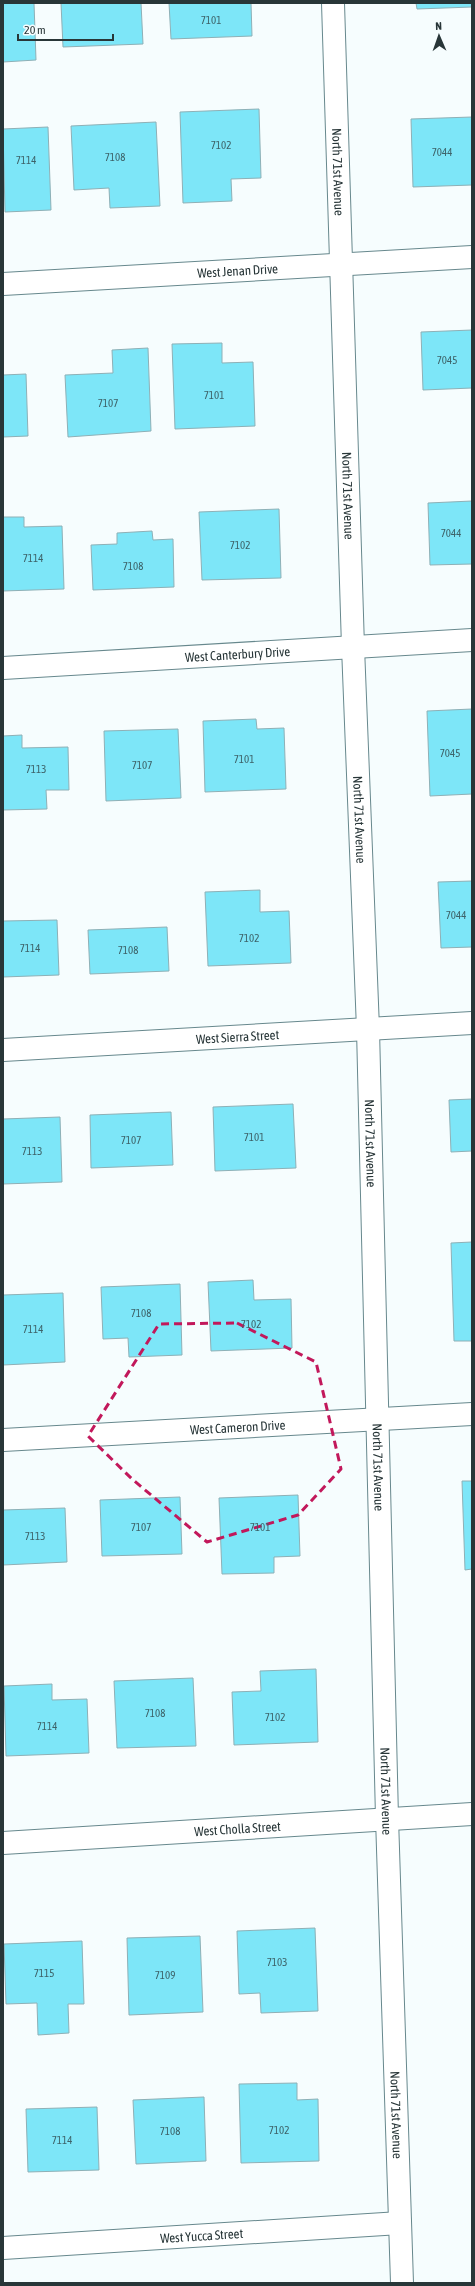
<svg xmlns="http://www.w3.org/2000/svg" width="475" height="2286" font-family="'Asap Condensed',sans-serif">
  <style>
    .building { fill: #7de6f8; stroke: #8eb0b6 }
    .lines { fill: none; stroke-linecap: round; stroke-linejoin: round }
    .minor-casing { stroke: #67888d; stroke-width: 24 }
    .minor { stroke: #fff; stroke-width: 22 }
    .marked { fill: none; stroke: #c2185b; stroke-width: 3; stroke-dasharray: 8 5; stroke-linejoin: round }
    .labels { text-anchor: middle; stroke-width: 3; stroke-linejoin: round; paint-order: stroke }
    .number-label { font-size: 11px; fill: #3d6268 }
    .street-label { font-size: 13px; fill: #283638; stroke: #f6fdfe }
  </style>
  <rect width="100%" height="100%" fill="#f6fdfe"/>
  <path class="building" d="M 3,3 L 34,3 L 36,60 L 3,62 Z
    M 61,3 L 141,3 L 143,44 L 63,47 Z
    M 169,3 L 251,3 L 252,36 L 171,39 Z
    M 416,3 L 472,3 L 472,7 L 417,9 Z
    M 259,109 L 261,178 L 231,179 L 232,201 L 183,203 L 180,112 Z
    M 472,117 L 472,185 L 413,187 L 411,119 Z
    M 156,122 L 160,206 L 110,208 L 109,188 L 74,190 L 71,126 Z
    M 48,127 L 51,210 L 5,212 L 3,129 Z
    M 472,330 L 472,388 L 423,390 L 421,332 Z
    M 222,343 L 222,363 L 253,362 L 255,426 L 175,429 L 172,344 Z
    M 148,348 L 151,431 L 68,437 L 65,375 L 113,373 L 112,350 Z
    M 26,374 L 28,436 L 3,437 L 3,375 Z
    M 472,501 L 472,564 L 430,565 L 428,503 Z
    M 279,509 L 281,578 L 202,580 L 199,512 Z
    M 3,517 L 24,517 L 24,527 L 62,526 L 64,589 L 3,591 Z
    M 152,531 L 153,540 L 173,539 L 174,587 L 93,590 L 91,545 L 117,544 L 117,533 Z
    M 472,709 L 472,794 L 430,796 L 427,711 Z
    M 256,719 L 257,729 L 284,728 L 286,789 L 205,792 L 203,721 Z
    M 178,729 L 181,798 L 106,801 L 104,731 Z
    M 22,735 L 22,748 L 68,747 L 69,790 L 46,790 L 47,809 L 3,810 L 3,736 Z
    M 472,881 L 472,947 L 441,948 L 438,882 Z
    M 260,890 L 260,912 L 289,911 L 291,963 L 208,966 L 205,892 Z
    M 57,920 L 59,975 L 3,977 L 3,921 Z
    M 167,927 L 169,971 L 90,974 L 88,930 Z
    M 472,1099 L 472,1151 L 451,1152 L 449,1100 Z
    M 293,1104 L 296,1168 L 215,1171 L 213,1107 Z
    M 171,1112 L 173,1165 L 91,1168 L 90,1115 Z
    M 60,1117 L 62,1182 L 3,1184 L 3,1119 Z
    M 472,1242 L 472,1341 L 454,1341 L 451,1243 Z
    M 253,1280 L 254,1300 L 291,1299 L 292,1348 L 211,1351 L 208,1282 Z
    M 180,1284 L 182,1355 L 129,1357 L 128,1338 L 103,1339 L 101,1287 Z
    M 63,1293 L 65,1362 L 3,1365 L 3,1295 Z
    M 462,1481 L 472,1481 L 472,1569 L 465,1570 Z
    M 298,1495 L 300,1556 L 274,1557 L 274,1573 L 222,1574 L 219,1498 Z
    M 180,1497 L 182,1554 L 102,1556 L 100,1500 Z
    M 65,1508 L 67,1562 L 3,1565 L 3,1510 Z
    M 316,1669 L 318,1742 L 234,1745 L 232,1692 L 261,1691 L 260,1671 Z
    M 193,1678 L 196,1746 L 117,1748 L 114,1681 Z
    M 52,1684 L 52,1700 L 87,1699 L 89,1753 L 6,1756 L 4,1686 Z
    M 315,1928 L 318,2011 L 261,2013 L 260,1993 L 239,1994 L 237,1931 Z
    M 200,1936 L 203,2012 L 129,2015 L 127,1938 Z
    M 82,1941 L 84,2004 L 68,2004 L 69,2033 L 38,2035 L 37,2003 L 6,2004 L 4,1944 Z
    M 297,2083 L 297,2100 L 318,2099 L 319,2161 L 241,2163 L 239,2084 Z
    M 204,2097 L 206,2161 L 136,2164 L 133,2100 Z
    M 97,2107 L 99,2170 L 28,2172 L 26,2109 Z"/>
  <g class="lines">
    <defs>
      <g id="minor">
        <path id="s1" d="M 333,3 L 353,647 L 368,1029 L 387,1818 L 402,2283"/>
        <path id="s2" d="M 3,284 L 472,257"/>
        <path id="s3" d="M 3,668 L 472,640"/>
        <path id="s4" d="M 3,1050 L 472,1023"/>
        <path id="s5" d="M 3,1440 L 472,1414"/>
        <path id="s6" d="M 3,1843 L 472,1814"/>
        <path id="s7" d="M 3,2248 L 400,2223"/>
      </g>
    </defs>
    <use href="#minor" class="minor-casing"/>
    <use href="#minor" class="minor"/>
  </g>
  <path class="marked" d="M 237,1323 L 316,1362 L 341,1469 L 298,1515 L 207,1542 L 132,1479 L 88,1436 L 159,1324 Z"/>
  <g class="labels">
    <g class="number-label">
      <text x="211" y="24">7101</text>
      <text x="221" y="149">7102</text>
      <text x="442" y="156">7044</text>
      <text x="115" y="161">7108</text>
      <text x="26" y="164">7114</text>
      <text x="447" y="364">7045</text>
      <text x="214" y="399">7101</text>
      <text x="108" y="407">7107</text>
      <text x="451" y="537">7044</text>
      <text x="240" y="549">7102</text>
      <text x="33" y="562">7114</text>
      <text x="133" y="570">7108</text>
      <text x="450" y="757">7045</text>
      <text x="244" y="763">7101</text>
      <text x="142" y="769">7107</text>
      <text x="36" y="773">7113</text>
      <text x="456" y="919">7044</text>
      <text x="249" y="942">7102</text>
      <text x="30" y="952">7114</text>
      <text x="128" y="954">7108</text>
      <text x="254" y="1141">7101</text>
      <text x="131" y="1144">7107</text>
      <text x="32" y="1155">7113</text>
      <text x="141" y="1317">7108</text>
      <text x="251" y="1328">7102</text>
      <text x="33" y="1333">7114</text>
      <text x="141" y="1531">7107</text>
      <text x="260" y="1531">7101</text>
      <text x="35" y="1540">7113</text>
      <text x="155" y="1717">7108</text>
      <text x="275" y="1721">7102</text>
      <text x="47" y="1730">7114</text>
      <text x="277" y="1966">7103</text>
      <text x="44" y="1977">7115</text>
      <text x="165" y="1979">7109</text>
      <text x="279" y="2134">7102</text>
      <text x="170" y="2135">7108</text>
      <text x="62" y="2144">7114</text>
    </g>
    <g class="street-label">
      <text dy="5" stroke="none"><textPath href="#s1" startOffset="169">North 71st Avenue</textPath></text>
      <text dy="5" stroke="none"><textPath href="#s2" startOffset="235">West Jenan Drive</textPath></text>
      <text dy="5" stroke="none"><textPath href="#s1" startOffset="493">North 71st Avenue</textPath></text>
      <text dy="5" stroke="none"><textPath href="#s3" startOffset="235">West Canterbury Drive</textPath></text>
      <text dy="5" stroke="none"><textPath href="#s1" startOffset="817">North 71st Avenue</textPath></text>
      <text dy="5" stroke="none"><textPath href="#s4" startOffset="235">West Sierra Street</textPath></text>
      <text dy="5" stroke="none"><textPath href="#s1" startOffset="1141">North 71st Avenue</textPath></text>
      <text dy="5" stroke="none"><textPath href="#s5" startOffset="235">West Cameron Drive</textPath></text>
      <text dy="5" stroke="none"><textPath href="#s1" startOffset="1465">North 71st Avenue</textPath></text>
      <text dy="5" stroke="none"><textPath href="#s1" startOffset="1789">North 71st Avenue</textPath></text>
      <text dy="5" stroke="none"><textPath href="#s6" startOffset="235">West Cholla Street</textPath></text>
      <text dy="5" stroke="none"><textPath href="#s1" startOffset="2113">North 71st Avenue</textPath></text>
      <text dy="5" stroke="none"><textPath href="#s7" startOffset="199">West Yucca Street</textPath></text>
    </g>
  </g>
  <rect width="475" height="2286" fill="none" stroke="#283638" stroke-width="8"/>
  <g transform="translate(439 36) rotate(358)" stroke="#f6fdfe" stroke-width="3" paint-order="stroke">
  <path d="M0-3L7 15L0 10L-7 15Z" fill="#283638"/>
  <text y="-6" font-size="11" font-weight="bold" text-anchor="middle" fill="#283638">N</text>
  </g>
  <path d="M18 34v6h95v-6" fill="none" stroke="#283638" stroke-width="2"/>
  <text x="24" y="34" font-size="12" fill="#283638" stroke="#f6fdfe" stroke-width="3" paint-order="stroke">20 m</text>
</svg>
